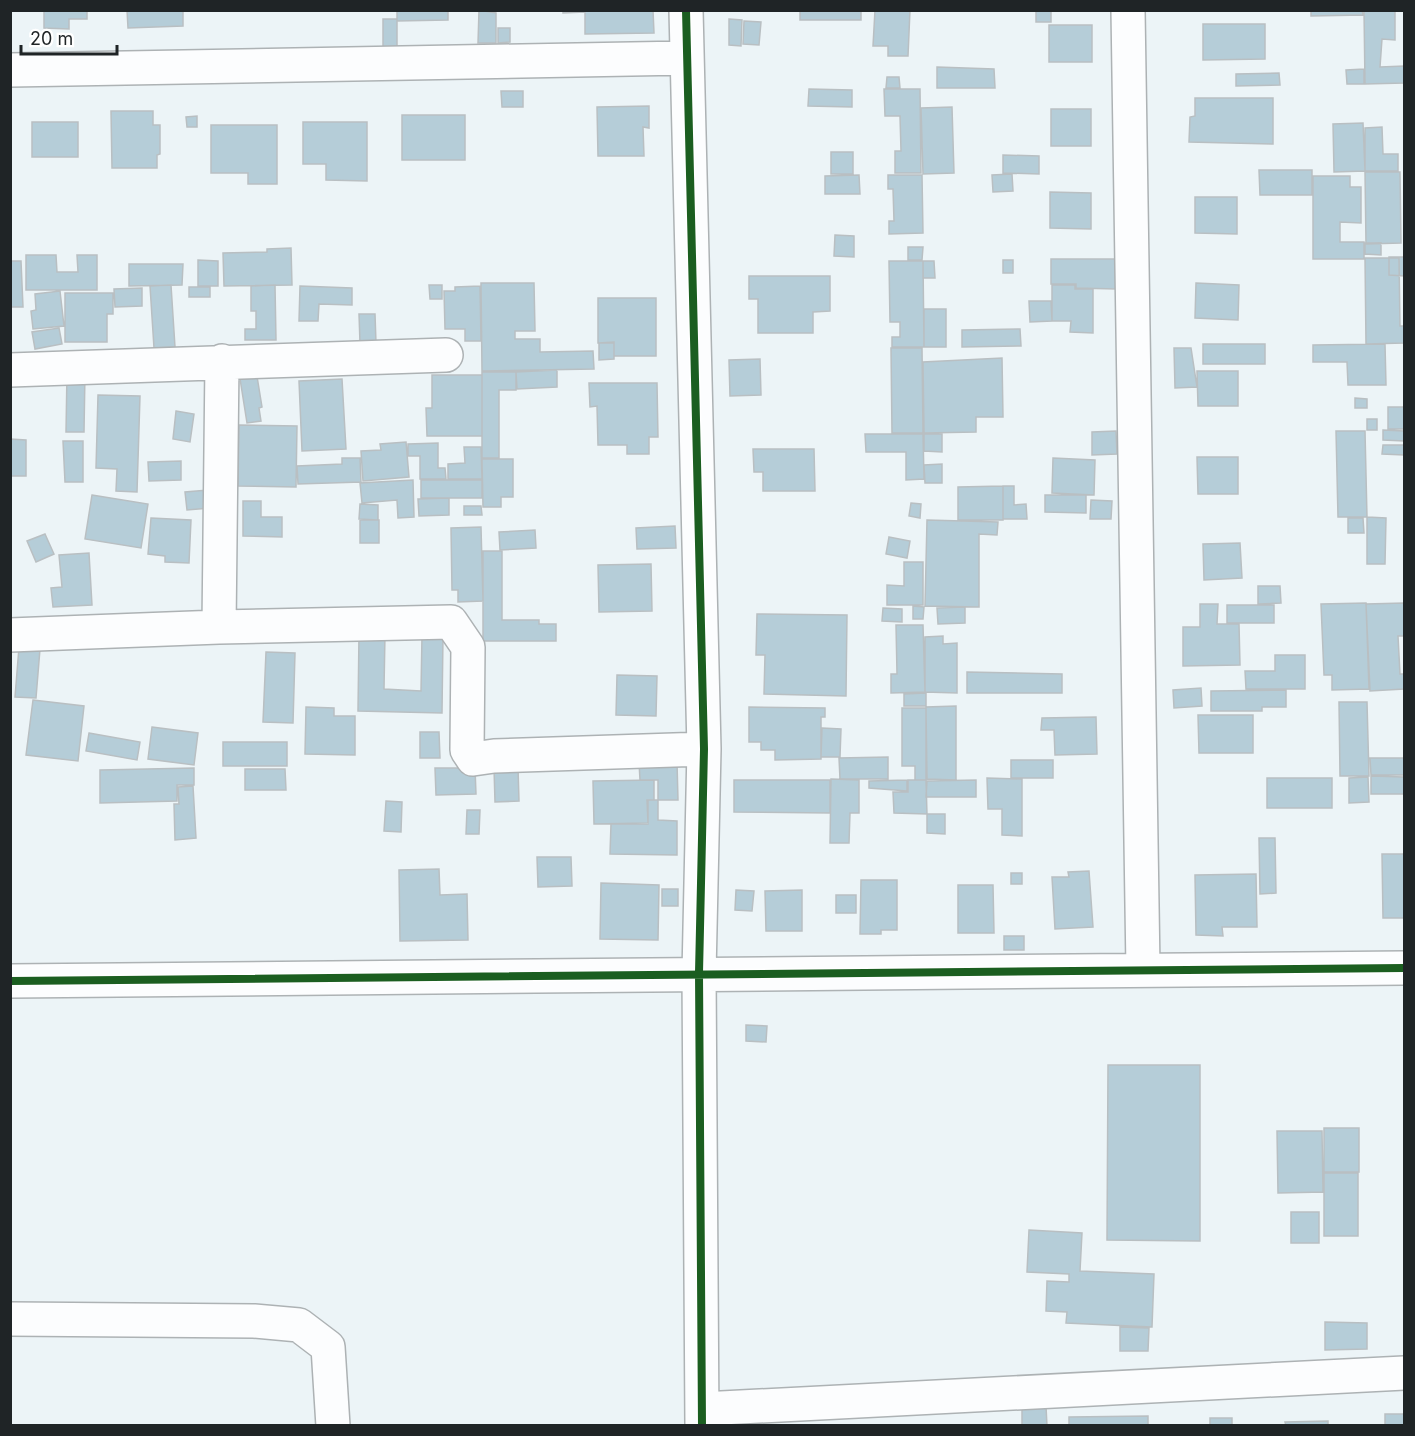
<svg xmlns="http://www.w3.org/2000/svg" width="1415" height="1436" viewBox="0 0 1415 1436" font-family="Inter,sans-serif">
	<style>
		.building { fill: #b5cdd8; stroke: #b9bfc2; stroke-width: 1.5 }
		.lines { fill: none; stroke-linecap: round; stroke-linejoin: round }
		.minor-casing { stroke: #adb2b4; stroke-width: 36 }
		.minor { stroke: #fcfdfe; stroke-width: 33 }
		.cycleway-casing { stroke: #fff; stroke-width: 11 }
		.cycleway { stroke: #1b5e20; stroke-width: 8 }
	</style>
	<rect width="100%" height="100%" fill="#ecf4f7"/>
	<path class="building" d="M44 10H87V19H69V29L44 28Z
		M127 10H183V26L128 28Z
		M397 10H448V20L397 21Z
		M479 10 496 13V43H478Z
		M563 10H653L654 33 585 34V12L563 13Z
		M800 10H861V20H800Z
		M875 10H910L908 56H888V46H873Z
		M1036 10H1051V22H1036Z
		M1311 10H1362L1363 15 1311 16Z
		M1364 10H1395V40L1382 39 1380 67 1404 66V83L1365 84Z
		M383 19H397V48L383 49Z
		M729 19 742 20 741 46 729 45Z
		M744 21 761 22 759 45 743 44Z
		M1203 24H1265V59L1203 60Z
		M1049 25H1092V62H1049Z
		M498 28H510V42L498 43Z
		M937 67 994 69 995 88H937Z
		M1364 69V84H1347L1346 70Z
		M1279 73 1280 85 1236 86V74Z
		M887 77H899L900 88H886Z
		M809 89 852 90V107L808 106Z
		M884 89H920L921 173H895V151H901L900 116H885Z
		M501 91H523V107H502Z
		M1195 98H1273V144L1189 142 1190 117 1195 116Z
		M649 106V128L643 127 644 156H598L597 107Z
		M952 107 954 173 923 174 921 108Z
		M1051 109H1091V146H1051Z
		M111 111H153V125H160V154L157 155V168H112Z
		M402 115H465V160H402Z
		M197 116V127H187L186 117Z
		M32 122H78V157H32Z
		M303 122H367V181L326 180V164H303Z
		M1363 123 1365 171 1334 172 1333 124Z
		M211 125H277V184H248V173H211Z
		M1382 127 1383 154H1398V171H1365V128Z
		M831 152H853V174H831Z
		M1003 155 1039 156V174L1003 173Z
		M1259 170H1312V195H1260Z
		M1365 172H1400L1401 243 1366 244Z
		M1012 174 1013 191 993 192 992 175Z
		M859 175 860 194H825V176Z
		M888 175H922L923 233 889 234V221H894L893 189H888Z
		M1313 176H1350V187H1361V223L1340 222V242H1364V259H1313Z
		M1050 192 1091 193V229L1050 228Z
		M1195 197H1237V234L1195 233Z
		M835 235 854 236V257L834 256Z
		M1365 243H1381V255L1365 254Z
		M908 247H923L922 260H908Z
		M291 248 292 285 224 286 223 253 267 252V249Z
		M26 255H56L57 272H78L77 255H97V290H26Z
		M1389 257H1404V276L1389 275Z
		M1365 258H1399L1400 326H1404V343L1366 344Z
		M1051 259H1116V289L1076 288V284H1051Z
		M198 260 218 261V286H198Z
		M1003 260H1013V273H1003Z
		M10 261H21L23 307H10Z
		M889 261H923L924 347H892V337H900V322H890Z
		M923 261H934L935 278H923Z
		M129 264H183L182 285 129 286Z
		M749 276H830V311L813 312V333H758V299H749Z
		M481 283H534L535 331H515V339H540V352L593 351 594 369 482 371Z
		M1196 283 1239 285 1238 320 1195 318Z
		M171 285 175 347 154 348 150 286Z
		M275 285 276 340H245V329H256V311H251V286Z
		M429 285H442V299H430Z
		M1052 285H1075V289H1093V333L1070 332 1071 321H1052Z
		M300 286 352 288V305L319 304 318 321H299Z
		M480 286 481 341H465V329H445L444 291H455V287Z
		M189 287H210V297H189Z
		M142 288V306L115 307 114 289Z
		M60 291 64 326 33 329 31 311 36 310 35 294Z
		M65 293H113V314H107V342H65Z
		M598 298H656V356H614V342L598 343Z
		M1029 301H1051L1052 321 1030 322Z
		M924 309H946V347H924Z
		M359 314H375L376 343H360Z
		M59 328 62 344 35 349 32 332Z
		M1020 329 1021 346 962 347V330Z
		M599 343H614V359L599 360Z
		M1203 344H1265V364H1203Z
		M1385 344 1386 385H1348L1347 362H1313V345Z
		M891 348H922L923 433H892Z
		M1174 348H1191L1197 387 1175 388Z
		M1002 358 1003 417H976V432L924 433 923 362Z
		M760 359 761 395 730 396 729 360Z
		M255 364 262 407 259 408 261 421 247 423 238 366Z
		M557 370V387L517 389 516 372Z
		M1197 371H1238V406H1198Z
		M482 372H516V390H499V458H482Z
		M67 373H85L84 432H66Z
		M432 375H482V436H427L426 408H432Z
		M342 379 346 449 302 451 299 381Z
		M589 383H657L658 437H649V454H627V445H598L597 406 590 407Z
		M98 395 140 396 137 492 116 491 117 469 96 468Z
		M1355 398 1367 399V408H1355Z
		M1388 407H1404V429H1388Z
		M176 411 194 414 190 442 173 439Z
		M1367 419H1377V430H1367Z
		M239 425 297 426 296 487 238 486Z
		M1383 430 1404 431V441L1383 440Z
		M1116 431 1117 454 1092 455V432Z
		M1336 431H1365L1367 517H1338Z
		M865 434H923L924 479 906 480V452H866Z
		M924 434H942V452L924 451Z
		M10 439 26 440V476H10Z
		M63 441H83V482H65Z
		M406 442 409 477 363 481 361 451 381 450 380 444Z
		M438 443V468H445L446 479H420V456H408V444Z
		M1383 445H1404V455L1382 454Z
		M464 447H481L482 479H448V464L465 463Z
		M753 449H814L815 491H763V472H754Z
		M1197 457H1238V494H1198Z
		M342 458H360L361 482 298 484 297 466 342 464Z
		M1053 458 1095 460 1094 495 1052 493Z
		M482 459H513V497H501V507H483Z
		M181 461V480L149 481 148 462Z
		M942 464V483H925L924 465Z
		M413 480 414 517 398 518 397 500 362 503 360 483Z
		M421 480H482V498H421Z
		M1003 486H1014V505L1026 504 1027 519H1003Z
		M1003 486V520H958V487Z
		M208 490 210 508 187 510 185 492Z
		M92 495 148 504 141 548 85 539Z
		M1045 495H1086V513L1045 512Z
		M449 498V515L419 516 418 499Z
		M1091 500 1112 501 1111 519H1090Z
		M243 501H261V517H282V537L243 536Z
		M911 503 921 504 920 518 909 516Z
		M360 504 378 505V520L359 519Z
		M464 506H481L482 515H464Z
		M1367 517 1386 518 1385 564H1367Z
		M151 518 191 520 189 563 165 562V556L148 554Z
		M1348 518H1363L1364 533H1348Z
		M360 520H379V543H360Z
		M927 520 998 522 997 535 979 534V607L925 606Z
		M675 526 676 548 637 549 636 528Z
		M481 527 483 601 458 602V590H452L451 528Z
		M535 530 536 548 500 550 499 532Z
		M45 534 54 554 36 562 27 541Z
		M889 537 910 541 907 558 886 554Z
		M1240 543 1242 578 1204 580 1203 544Z
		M483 551H502V620H539V624H556V641H483Z
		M89 553 92 605 53 607 51 588 62 587 59 555Z
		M904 562H923V605H887V585L904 586Z
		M651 564 652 611 599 612 598 565Z
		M1258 586H1280L1281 603 1258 604Z
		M1366 603 1369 689 1332 690V675H1324L1321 604Z
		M1404 603V636H1398L1400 674H1404V689L1370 691 1366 604Z
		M1200 604H1218L1217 624H1239L1240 665 1183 666V627H1200Z
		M1227 605H1274V623H1227Z
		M913 606 924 607 923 619H913Z
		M965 607V623L938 624 937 608Z
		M883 608 902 609V622L882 621Z
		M757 614 847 615 846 696 764 694 765 655H756Z
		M896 625H923L925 692 891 693V674H897Z
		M359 634H385L384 689 421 691 422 635 443 636 442 713 358 711Z
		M943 636V644L957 643V693L925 692V637Z
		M19 647 40 649 36 698 15 697Z
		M266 652 295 653 293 723 263 722Z
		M1275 655H1305V689H1246L1245 671H1275Z
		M967 672 1062 674V693H967Z
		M617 675 657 676 656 716 616 715Z
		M1201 688 1202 706 1174 708 1173 690Z
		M1286 690V707H1262V711H1211V691Z
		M926 693V706H904V694Z
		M33 700 84 706 78 761 26 755Z
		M1339 702H1367L1369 776H1340Z
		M956 706V780L927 779 926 707Z
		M306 707 334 708V716H355V755L305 754Z
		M749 707 825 708V717H821V759L775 760V750H761V742H749Z
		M902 708H926V780H915V766H902Z
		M1198 715H1253V753H1199Z
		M1096 717 1097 754 1055 755 1054 730H1041L1042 718Z
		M152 727 198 733 194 765 148 759Z
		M822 728 841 729 840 757H821Z
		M420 732H439L440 758H420Z
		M89 733 140 742 137 760 86 751Z
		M223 742H287V766H223Z
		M888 757V779H840L839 758Z
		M1370 758H1404V775H1371Z
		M1011 760H1053V778H1011Z
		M639 762H677L678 800H658V780H640Z
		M518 767 519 801 495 802 494 768Z
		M194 768V785H177V801L100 803V770Z
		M435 768H475L476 794 436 795Z
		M245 769H285L286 790H245Z
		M1371 776 1404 777V794H1371Z
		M1368 777 1369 802 1349 803V778Z
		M987 778 1022 779V836L1002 835V809H988Z
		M1267 778H1332V808H1267Z
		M831 779 859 780V813H850L849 843H830Z
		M654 780V800H647L648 823 594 824 593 781Z
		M734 780H830V813L734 812Z
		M907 780V791L869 788V781Z
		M908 780H926L927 814 894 813 893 792H908Z
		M976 780V797H926L927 781Z
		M193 786 196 838 175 840 174 804H179L178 787Z
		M648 800H658V820L677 821V855L610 854 611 824H648Z
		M386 801 402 802 401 832 384 831Z
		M467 810H480L479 834H466Z
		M927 814H945V834L927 833Z
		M1259 838H1275L1276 893 1260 894Z
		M1382 854H1404V918H1383Z
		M537 857H571L572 886 538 887Z
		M439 869 440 895 467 894 468 940 400 941 399 870Z
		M1089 871 1093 927 1055 929 1052 877H1069L1068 872Z
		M1011 873H1022V884H1011Z
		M1256 874 1257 927H1222L1223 936 1196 935 1195 875Z
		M861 880H897V930H881V934H860Z
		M601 883 659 885 658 940 600 939Z
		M958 885H993L994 933H958Z
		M662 889H678V906H662Z
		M736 890 754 891 752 911 735 910Z
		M802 890V931H766L765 891Z
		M836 895H856V913H836Z
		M1004 936H1024V950H1004Z
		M746 1025 767 1026 766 1042 746 1041Z
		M1108 1065H1200V1241L1107 1240Z
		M1324 1128H1359V1172H1324Z
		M1277 1131H1322L1323 1192 1278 1193Z
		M1324 1173H1358V1236H1324Z
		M1291 1212H1319V1243H1291Z
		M1029 1230 1082 1233 1080 1271 1154 1274 1152 1327 1066 1323 1067 1312 1046 1311 1047 1281 1069 1282V1274L1027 1272Z
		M1325 1322 1367 1323V1349L1325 1350Z
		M1120 1327 1149 1328 1148 1351H1120Z
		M1022 1406H1046L1047 1426H1022Z
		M1385 1414H1404V1426H1385Z
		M1148 1416V1426H1069V1417Z
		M1210 1418H1232V1426H1210Z
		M1328 1421V1426H1286L1285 1422Z"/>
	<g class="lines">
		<defs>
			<path id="minor" d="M686 10 704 749 699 973 702 1426
				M1128 10 1143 969
				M10 70 686 58
				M10 370 446 355
				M219 627 222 361
				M10 635 219 627 451 622 468 647 467 750 473 759 494 756 704 749
				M10 981 1404 968
				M10 1319 254 1321 299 1325 328 1347 333 1426
				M702 1409 1404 1373"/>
		</defs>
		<use href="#minor" class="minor-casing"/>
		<use href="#minor" class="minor"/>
		<defs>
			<path id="cycleway" d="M686 10 704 749 699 973 702 1426
				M10 981 1404 968"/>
		</defs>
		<use href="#cycleway" class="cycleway-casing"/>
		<use href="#cycleway" class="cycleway"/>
	</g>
	<rect width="1415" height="1436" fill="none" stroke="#1f2426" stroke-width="24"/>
	<path d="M21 45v9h96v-9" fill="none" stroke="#1f2426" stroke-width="3"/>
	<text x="30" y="45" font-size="18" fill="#1f2426" stroke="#ffffff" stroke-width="4.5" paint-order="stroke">20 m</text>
</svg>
